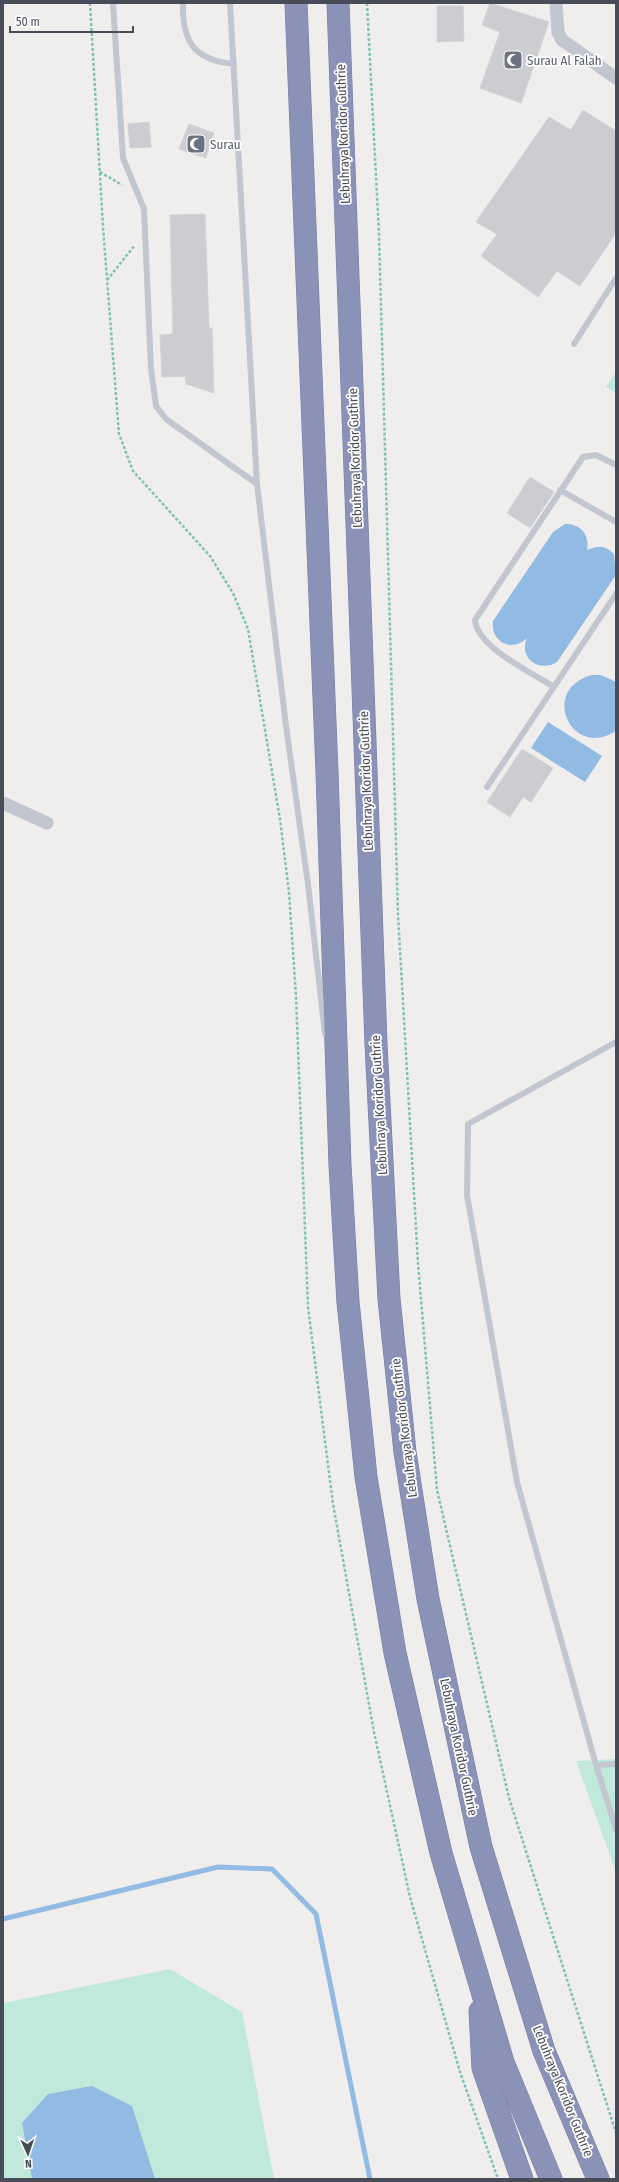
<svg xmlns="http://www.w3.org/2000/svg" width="619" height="2182" viewBox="0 0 619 2182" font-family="'Fira Sans Condensed',sans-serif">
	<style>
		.green { fill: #c0e9db }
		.water { fill: #91bbe2 }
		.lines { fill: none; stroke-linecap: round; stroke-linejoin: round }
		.stream { stroke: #91bbe2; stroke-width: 5 }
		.building { fill: #ccccd1; stroke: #d2d2d8 }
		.highway-casing { stroke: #757ea3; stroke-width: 23 }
		.path { stroke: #7cc3b4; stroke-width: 2.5; stroke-dasharray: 3 2; stroke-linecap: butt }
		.lane { stroke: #c2c6d1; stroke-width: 6 }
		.street { stroke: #c2c6d1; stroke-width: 13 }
		.highway { stroke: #8a93b7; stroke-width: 22 }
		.labels { text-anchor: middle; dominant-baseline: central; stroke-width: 3.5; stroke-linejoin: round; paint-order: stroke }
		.worship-label { font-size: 13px; fill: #5b616d; stroke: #fff; text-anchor: start }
		.street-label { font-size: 13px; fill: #484c58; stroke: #fff }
	</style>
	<rect width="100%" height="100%" fill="#f0eeed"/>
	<path class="green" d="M616 372V393L606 387Z
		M616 1759V1872L576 1761Z
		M170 1969 242 2012 274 2179H3V2003Z"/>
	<path class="water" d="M565 524C580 524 590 534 587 550 598 545 605 545 614 554L616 575 557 662C540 673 518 659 527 638 512 653 490 642 493 621L553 532Z
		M592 675H601L616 682V731C571 760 539 689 592 675Z
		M548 722 602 756 585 782 531 748Z
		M92 2086 132 2106 155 2179H32L22 2123 48 2094Z"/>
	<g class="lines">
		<path class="stream" d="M3 1919 218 1867 272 1869 316 1914 370 2179"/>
	</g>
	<path class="building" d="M490 3 549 22 521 103 480 88 500 32 482 25Z
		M437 6H463L464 41 437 42Z
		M583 110 616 131V233L580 286 557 271 538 297 481 256 497 234 476 222 549 117 571 130Z
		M149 122 151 147 130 148 128 124Z
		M189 124 214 133 206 158 179 149Z
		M205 214 209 328H212L214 393 186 384 185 376 162 377 160 335 173 334 170 215Z
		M530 477 554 492 530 528 507 513Z
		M522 749 553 768 531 802 523 797 510 817 487 802Z"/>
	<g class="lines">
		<defs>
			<path id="highway" d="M296 3 327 772 340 1165 348 1302 366 1477 395 1653 441 1853 503 2062 551 2179
				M338 3 376 1044 389 1299 405 1452 428 1599 481 1847 544 2051 598 2179
				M480 2011 483 2068 522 2179"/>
		</defs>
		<use href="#highway" class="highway-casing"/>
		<path class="path" d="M90 3 103 227 119 434 133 471 210 556 233 593 248 629 280 819 289 892 296 996 308 1307 333 1504 374 1732 410 1897 460 2072 498 2179
			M367 3 379 234 398 915 418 1263 437 1490 509 1798 616 2133
			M100 172 122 185
			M107 280 135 245"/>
		<path class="lane" d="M113 3 123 158 144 209 151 369 156 406 166 419 257 484
			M183 3C182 42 194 60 234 64
			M230 3 257 484 286 726 308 884 325 1034
			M574 344 616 278
			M560 490 616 522
			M554 687C532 673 477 647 475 620L583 457 596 455 616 465
			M487 787 616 594
			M616 1042 468 1124 467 1195 517 1482 596 1765 616 1764
			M596 1765 616 1829"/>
		<path class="street" d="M556 3 558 32 562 40 616 78
			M3 803 47 823"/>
		<use href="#highway" class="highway"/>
	</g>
	<defs>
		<symbol id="mosque-square" viewBox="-11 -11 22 22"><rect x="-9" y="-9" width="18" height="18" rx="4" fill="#6b7280" stroke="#fff"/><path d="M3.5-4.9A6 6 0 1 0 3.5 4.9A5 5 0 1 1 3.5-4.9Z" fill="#fff"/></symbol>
	</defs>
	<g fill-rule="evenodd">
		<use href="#mosque-square" x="502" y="49" width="22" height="22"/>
		<use href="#mosque-square" x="185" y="133" width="22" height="22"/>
	</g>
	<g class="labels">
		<g class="worship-label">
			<text x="527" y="60">Surau Al Falah</text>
			<text x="210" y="144">Surau</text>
		</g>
		<g class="street-label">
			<text transform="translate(343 134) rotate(-92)">Lebuhraya Koridor Guthrie</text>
			<text transform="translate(355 458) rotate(-92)">Lebuhraya Koridor Guthrie</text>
			<text transform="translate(366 781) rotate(-92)">Lebuhraya Koridor Guthrie</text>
			<text transform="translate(379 1105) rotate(-93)">Lebuhraya Koridor Guthrie</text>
			<text transform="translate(404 1428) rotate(-97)">Lebuhraya Koridor Guthrie</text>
			<text transform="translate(459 1747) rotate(78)">Lebuhraya Koridor Guthrie</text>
			<text transform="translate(563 2091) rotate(68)">Lebuhraya Koridor Guthrie</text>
		</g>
	</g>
	<rect width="619" height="2182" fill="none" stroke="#484c58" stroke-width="8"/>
	<g transform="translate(28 2154) rotate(177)" stroke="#ffffff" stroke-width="3" paint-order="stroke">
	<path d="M0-3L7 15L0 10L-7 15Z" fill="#484c58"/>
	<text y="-6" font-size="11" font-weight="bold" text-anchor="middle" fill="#484c58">N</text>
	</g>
	<path d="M10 26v6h123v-6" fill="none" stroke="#484c58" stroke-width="2"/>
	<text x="16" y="26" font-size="12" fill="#484c58" stroke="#ffffff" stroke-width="3" paint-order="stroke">50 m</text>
</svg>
